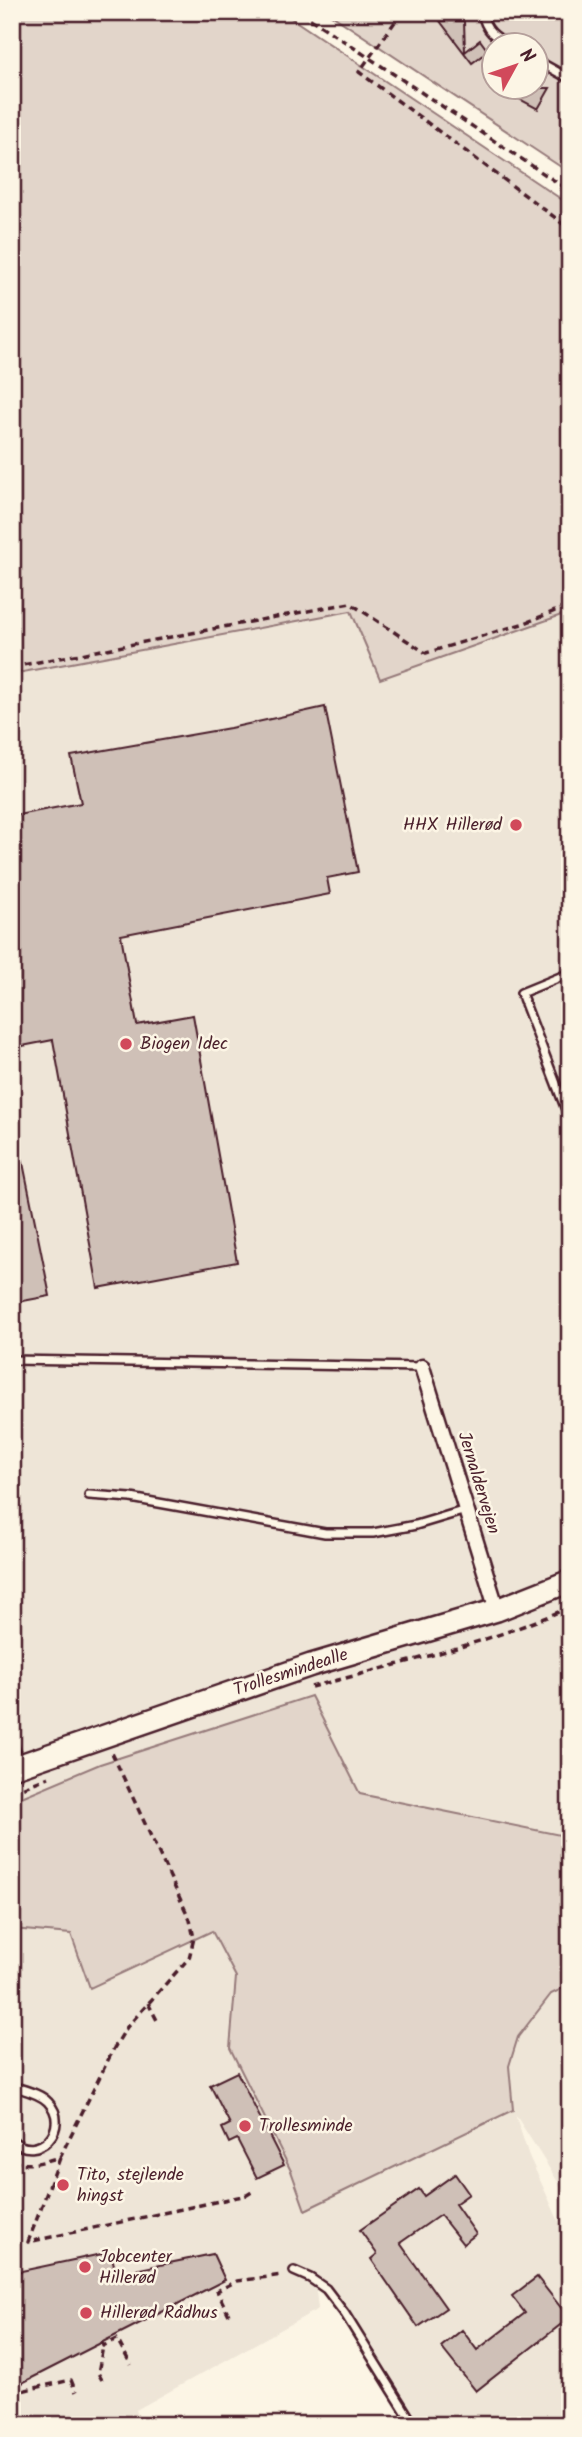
<svg xmlns="http://www.w3.org/2000/svg" width="582" height="2437" viewBox="0 0 582 2437" font-family="Kalam,sans-serif">
	<style>
		.built { fill: #eee5d7 }
		.green { fill: #e2d5ca; stroke: #967a7a; stroke-width: 2; fill-rule: evenodd }
		.building { fill: #cfc0b7; stroke: #4a1f2b; stroke-width: 2 }
		.lines { fill: none; stroke-linecap: round; stroke-linejoin: round }
		.lane-casing { stroke: #4a1f2b; stroke-width: 12 }
		.street-casing { stroke: #4a1f2b; stroke-width: 19 }
		.secondary-casing { stroke: #4a1f2b; stroke-width: 26 }
		.path { stroke: #4a1f2b; stroke-width: 3.5; stroke-dasharray: 7 5; stroke-linecap: butt }
		.lane { stroke: #fcf5e5; stroke-width: 7 }
		.street { stroke: #fcf5e5; stroke-width: 14 }
		.secondary { stroke: #fcf5e5; stroke-width: 21 }
		.poi-dot { fill: #d1495b; stroke: #fcf5e5; stroke-width: 2.5 }
		.labels { text-anchor: middle; dominant-baseline: central; stroke-width: 5; stroke-linejoin: round; paint-order: stroke }
		.poi-label { font-size: 18px; fill: #4a1f2b; stroke: #fcf5e5; text-anchor: start }
		.street-label { font-size: 18px; fill: #4a1f2b; stroke: #fcf5e5 }
	</style>
	<rect width="100%" height="100%" fill="#fcf5e5"/>
	<filter id="ink" filterUnits="userSpaceOnUse"><feTurbulence type="fractalNoise" baseFrequency=".0143" numOctaves="2"/><feDisplacementMap in="SourceGraphic" scale="14" xChannelSelector="R" yChannelSelector="G"/><feConvolveMatrix kernelMatrix="1 2 1 2 8 2 1 2 1" color-interpolation-filters="sRGB"/></filter>
	<g filter="url(#ink)">
		<path class="built" d="M352 611 381 679 570 612V2201L515 2114 529 2156 570 2246V2425H420L346 2307 331 2287 314 2274 318 2309 136 2410 141 2425H12V674Z"/>
		<path class="green" d="M12 12H282L570 205V612L380 679 351 611 12 674Z
			M327 12H570V173ZM494 46H536V88H494Z
			M311 1696 360 1794 570 1837V1985L551 1994 518 2037 509 2066 513 2110 305 2210 291 2171 230 2048 236 1977 212 1931 90 1988 71 1934 12 1929V1801L100 1764Z"/>
		<path class="building" d="M440 21H464L465 52 480 40 488 51 472 63Z
			M499 88H550L538 109Z
			M325 707 358 872 327 878 330 894 121 935 137 1025 193 1015 237 1262 98 1288 53 1040 12 1048V816L81 803 71 756 230 728Z
			M12 1143H19L50 1296 12 1303Z
			M237 2072 284 2165 257 2178 237 2139 229 2143 222 2128 230 2124 210 2085Z
			M455 2174 469 2194 455 2204 476 2234 463 2244 440 2215 400 2243 446 2308 418 2327 371 2259 377 2254 360 2230 419 2189 424 2196Z
			M111 2252 116 2274 213 2254 225 2280 12 2388V2273Z
			M537 2277 569 2318 476 2391 441 2347 462 2330 477 2350 525 2313 512 2296Z"/>
		<g class="lines">
			<defs>
				<path id="lane" d="M482 12C485 31 495 37 511 46
					M536 60 570 79
					M570 973 521 993 570 1120
					M12 1360 422 1367
					M89 1495 131 1498 325 1533H373L416 1525 466 1510
					M12 1740 19 1761
					M12 2086C23 2090 40 2093 48 2102 72 2127 38 2164 12 2140
					M294 2271 310 2278 326 2289 345 2314 414 2425"/>
				<path id="street" d="M422 1367 497 1610"/>
				<path id="secondary" d="M12 1768 311 1665 497 1610 570 1581"/>
			</defs>
			<use href="#lane" class="lane-casing"/>
			<use href="#street" class="street-casing"/>
			<use href="#secondary" class="secondary-casing"/>
			<path class="path" d="M300 12 570 191
				M402 12 359 72 557 219 570 230
				M403 13 471 15
				M12 667 350 603 426 653 525 623 570 605
				M311 1687C398 1664 487 1644 570 1607
				M12 1792 49 1777
				M148 2003 159 2024
				M60 2158 28 2242 247 2195 252 2192
				M12 2161C29 2167 43 2162 60 2157L114 2048 127 2027 189 1958 194 1938 190 1920 112 1753
				M229 2315 217 2291 237 2281 283 2275
				M102 2343 103 2346 117 2339 131 2365
				M102 2380 98 2373 103 2346
				M12 2393 71 2380 76 2392"/>
			<use href="#lane" class="lane"/>
			<use href="#street" class="street"/>
			<use href="#secondary" class="secondary"/>
		</g>
	</g>
	<g class="poi-dot">
		<circle cx="516" cy="825" r="7"/>
		<circle cx="126" cy="1044" r="7"/>
		<circle cx="245" cy="2126" r="7"/>
		<circle cx="63" cy="2185" r="7"/>
		<circle cx="85" cy="2267" r="7"/>
		<circle cx="86" cy="2313" r="7"/>
	</g>
	<g class="labels">
		<g class="poi-label">
			<text x="502" y="825" text-anchor="end">HHX Hillerød</text>
			<text x="140" y="1044">Biogen Idec</text>
			<text x="259" y="2126">Trollesminde</text>
			<text x="77" y="2175">Tito, stejlende<tspan x="77" dy="21">hingst</tspan></text>
			<text x="99" y="2257">Jobcenter<tspan x="99" dy="21">Hillerød</tspan></text>
			<text x="100" y="2313">Hillerød Rådhus</text>
		</g>
		<g class="street-label">
			<text transform="translate(478 1483) rotate(73)">Jernaldervejen</text>
			<text transform="translate(291 1673) rotate(-18)">Trollesmindealle</text>
		</g>
	</g>
	<rect width="582" height="2437" fill="none" stroke="#fcf5e5" stroke-width="42"/>
	<rect x="21" y="21" width="540" height="2395" fill="none" stroke="#4a1f2b" stroke-width="2.5" filter="url(#ink)"/>
	<g transform="translate(515 66) rotate(50)"><circle r="33" fill="#fcf5e5" stroke="#b59f9b" stroke-width="2"/>
	<path d="M0-5L12 26L0 18L-12 26Z" fill="#d1495b"/>
	<text y="-10" font-size="19" font-weight="bold" text-anchor="middle" fill="#4a1f2b">N</text>
	</g>
</svg>
